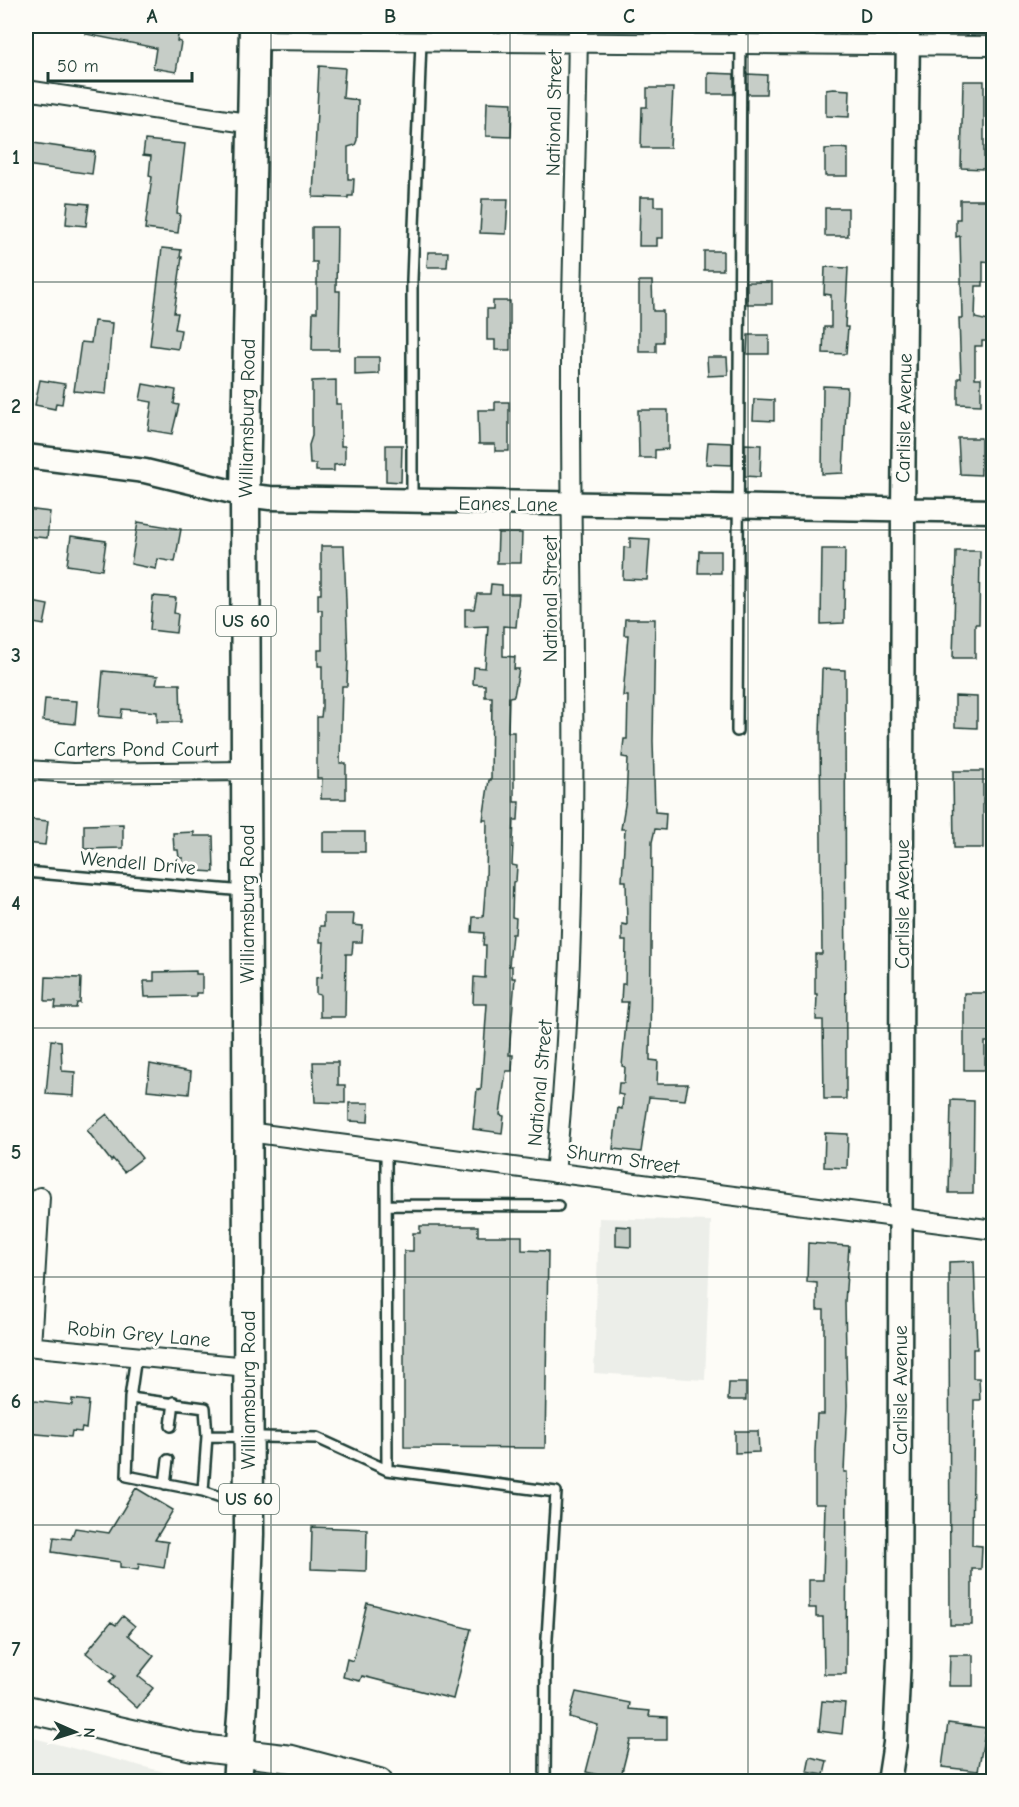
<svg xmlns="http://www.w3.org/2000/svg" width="1019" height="1807" viewBox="0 0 1019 1807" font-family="'Comic Neue',sans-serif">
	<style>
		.built { fill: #eceee9 }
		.building { fill: #c6cdc7; stroke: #1f3d34; stroke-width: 1.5 }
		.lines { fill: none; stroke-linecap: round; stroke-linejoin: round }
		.service-casing { stroke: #1f3d34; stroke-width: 14 }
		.minor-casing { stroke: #1f3d34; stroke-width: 22 }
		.tertiary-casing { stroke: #1f3d34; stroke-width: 27 }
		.secondary-casing { stroke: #1f3d34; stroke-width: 30 }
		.primary-casing { stroke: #1f3d34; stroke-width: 33 }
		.service { stroke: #fdfcf7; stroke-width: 9 }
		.minor { stroke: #fdfcf7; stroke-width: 18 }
		.tertiary { stroke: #fdfcf7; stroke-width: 22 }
		.secondary { stroke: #fdfcf7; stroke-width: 26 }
		.primary { stroke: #fdfcf7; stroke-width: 28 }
		.grid { fill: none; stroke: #1f3d34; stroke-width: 1.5; stroke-opacity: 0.55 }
		.labels { text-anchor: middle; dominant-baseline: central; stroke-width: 6; stroke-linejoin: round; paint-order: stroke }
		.shield { fill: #fdfcf7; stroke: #62766e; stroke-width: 1.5 }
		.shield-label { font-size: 18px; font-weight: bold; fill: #1f3d34 }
		.street-label { font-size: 20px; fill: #1f3d34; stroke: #fdfcf7 }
		.neatline { fill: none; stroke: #1f3d34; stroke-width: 2 }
		.grid-label { font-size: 20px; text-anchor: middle; font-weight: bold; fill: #1f3d34 }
	</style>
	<rect width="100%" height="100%" fill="#fdfcf7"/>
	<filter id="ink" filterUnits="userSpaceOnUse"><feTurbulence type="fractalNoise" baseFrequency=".0167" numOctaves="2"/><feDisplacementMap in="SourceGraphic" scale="12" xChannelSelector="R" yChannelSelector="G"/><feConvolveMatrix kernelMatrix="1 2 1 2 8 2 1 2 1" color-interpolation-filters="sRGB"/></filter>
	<g filter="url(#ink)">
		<path class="built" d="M599 1218 711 1221 705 1380 594 1373Z
			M26 1736 187 1778 189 1781H26Z"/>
		<path class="building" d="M87 26H180L177 41 181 42 176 72 153 68 156 48 86 34Z
			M319 66 345 68 343 98 358 100 357 140 355 145 348 147V179H354L353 196H348V198L313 197Z
			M708 73 734 74V94H708Z
			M747 74 767 75 766 94H747Z
			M963 81H984V169L961 168Z
			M647 88H673L670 148H641L642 107H647Z
			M833 89 850 90 849 117 826 116V90Z
			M487 102 512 103 511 137 486 136Z
			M145 140 185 144 177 213 180 214 178 233 145 229 152 177 149 176 151 156 143 155Z
			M26 142 95 152 92 174 26 165Z
			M839 148 848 149V176H825V149Z
			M640 197H654V206H663V238H657V246H639Z
			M482 199H508L506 234 480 233Z
			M960 200H991V262L983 261V286H976L975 318 993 322V341H982V346H975V378H981V405L958 404V378H961L959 318H962L960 236 956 237V219H960Z
			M68 202 89 204 86 226 66 224Z
			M825 208H848V236H825Z
			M312 227H337L336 291H340L339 350H312L313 312H317V262H312Z
			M162 248 181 250 180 257H182L174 313H178L175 329 181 330 178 349 150 345Z
			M704 251H723V270H704Z
			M428 252H448L447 267H427Z
			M825 267 848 268 845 327H848L846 354 823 353 824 327H831V295L824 294Z
			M639 281H652L653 311H663V342H656V352H639Z
			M747 282H772V304H747Z
			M493 301H510V350H495V340H487V309H493Z
			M94 321 112 323 106 394 74 391 81 342 91 343Z
			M748 335H769V354H747Z
			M355 357H379V374L355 375Z
			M707 357H727L728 375 708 376Z
			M40 380 65 384 62 404 56 403 55 409 35 405Z
			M336 380V404H341V446H345V464L334 465V471H316V464H310L309 445 312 436V381Z
			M143 384 176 390 174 404 179 405 172 434 148 430 152 402 140 400Z
			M823 386 847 387 843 473 822 474Z
			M754 399 774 400V421L753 420Z
			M495 402H509V451H495V444H479L478 410H495Z
			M638 410H668V449L655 450V458H639Z
			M958 438H981V475L960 474Z
			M708 442 732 443V465L706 464Z
			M745 444 761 445 760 477 745 476Z
			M386 445H402L401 482 386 481Z
			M26 509 50 512 47 538 26 536Z
			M138 522 181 529 175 562 158 559 156 569 131 564Z
			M498 533H522L521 563H497Z
			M71 536 106 541 102 570 67 565Z
			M630 538 650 539 647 580 623 579 624 547 630 548Z
			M321 546H344L348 656 347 686H342L340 763H346V799H321L322 778H317V717H321L322 708V666H318V650H322V610H318V594H321Z
			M822 549H845L844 623 821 624Z
			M699 551H721V573H698Z
			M956 551H980L979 624H975V658H953Z
			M491 584 502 585V594H519L516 627 503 626V656L515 657 514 669H519L514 696 509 697 508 732H514V802H519L518 820H514L512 865 517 866 516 881 513 882 512 917 516 918 515 934H512L509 966H512V978H515L509 1055H513L512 1071H506L500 1115 504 1116 502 1133 473 1129 477 1089 481 1090 487 1004H473L474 977 485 978 486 945H483L484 933 472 932 473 917H483L486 881 487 820H483L489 780H491L492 697H485V685L473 684 474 667 485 668 488 626 465 627V609H474L477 594H490Z
			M153 596 176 598 174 613 178 614 176 633 150 630Z
			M32 602 48 605 44 625 28 622Z
			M625 619H655L653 741 655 812 666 813 665 830 655 829 652 842 650 1060 658 1061 657 1084H688L685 1100 649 1097 641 1152 613 1149 618 1108 622 1109 623 1095 618 1094 619 1083H624L625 1067 622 1066 628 1002H621L622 984H625L626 941H622V924L627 925 626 881H622L625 829H621L626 799 628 758 622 757 624 739H627L628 696H623L628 635H624Z
			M822 669 845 670 846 1099H824L823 1020H816L817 994H815V954H822L820 735Z
			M103 671 158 676 156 684H180L181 722H157V712L122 709 121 718 99 716Z
			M955 696 977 697V728L955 727Z
			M45 699 77 701 75 724 43 721Z
			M953 771H983V848H954Z
			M26 819 48 821 45 845 26 843Z
			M123 824V848L84 849V825Z
			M194 832V836H213L214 872 183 870V858H179L178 850H174L173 833Z
			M323 832H365V852H323Z
			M324 914H354L353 925 363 926 362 942H353L352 954H346L345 1017H320V995L316 994V978L322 977 324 942H320V926H324Z
			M196 971V974H202V993H196V996L145 997 144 981H154V972Z
			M46 977 81 978 80 1003H77L76 1008H55L56 1001H45Z
			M964 993H989V1008H993V1035H989V1042H985V1070H964Z
			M51 1040 61 1041 62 1071 75 1072 74 1096 46 1094Z
			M313 1062H338V1085H345V1103L315 1102Z
			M150 1064 191 1072 189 1094 147 1090Z
			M951 1100 974 1101 973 1193H949Z
			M349 1103H369L368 1122 349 1121Z
			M107 1114 142 1158 124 1172 113 1159 111 1161 87 1130Z
			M825 1133 848 1134 847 1168 824 1167Z
			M420 1226H478V1236H522V1250L548 1251 545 1448 404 1447V1251H413V1233H420Z
			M616 1226 631 1227V1247L616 1246Z
			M808 1243 849 1246 845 1302 847 1405 844 1472H847L846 1674H824L823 1617H816V1608H809V1580H823L825 1504H815V1451L817 1414H824V1310H817V1283L807 1282Z
			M974 1261 977 1349H973V1378H979L980 1400H974L972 1545 982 1546 981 1569H972V1625H950L949 1262Z
			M729 1383H746V1400H728Z
			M72 1399 89 1401 86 1429 82 1428 81 1432 72 1431 71 1437 26 1433V1400L72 1405Z
			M735 1431H758L759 1452 735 1453Z
			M136 1488 173 1510 155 1540 168 1542 164 1568 139 1564 138 1570 120 1567V1562L52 1552 54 1537 71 1539 75 1528 109 1533Z
			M312 1527 367 1529 366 1571 311 1569Z
			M367 1603 471 1629 453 1699 362 1676 360 1681 343 1677 347 1659 353 1661Z
			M123 1616 135 1626 128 1635 154 1656 138 1676 153 1688 137 1708 109 1683 115 1676 86 1653 111 1622 116 1625Z
			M950 1655H973V1686H949Z
			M576 1692 630 1703 629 1709 650 1711 649 1716 667 1717V1740H630L620 1780 586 1772 598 1725 569 1717Z
			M822 1701 845 1703 842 1734 819 1731Z
			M948 1723 986 1728 978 1771 942 1767Z
			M810 1757 827 1761 824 1775 807 1772Z"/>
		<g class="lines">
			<defs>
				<path id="service" d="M412 499V280L421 41
					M737 731 741 26
					M26 872 244 891
					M386 1150 387 1470 556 1492 546 1654 545 1782
					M387 1205 558 1206
					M130 1398 136 1356
					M171 1426 174 1402
					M207 1436 203 1491 127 1476 130 1398 205 1408 207 1436 317 1438 387 1470
					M165 1484 168 1460
					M203 1491 246 1506"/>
				<path id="minor" d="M254 40 994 46
					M26 90 253 124
					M26 770 73 773 246 771
					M247 1132 994 1230
					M555 1173C584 905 570 635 571 366 572 252 577 139 578 26
					M26 1346 248 1367
					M31 1347 40 1197"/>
				<path id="tertiary" d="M26 456 145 471 245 495 270 498 994 511
					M889 1782 895 1743 899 1658 903 510 908 26"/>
				<path id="secondary" d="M26 1709 193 1747 292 1759 379 1782"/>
				<path id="primary" d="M237 1782 243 1704 249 1534 245 495 254 26"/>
			</defs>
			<use href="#service" class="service-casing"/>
			<use href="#minor" class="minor-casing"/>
			<use href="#tertiary" class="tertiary-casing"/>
			<use href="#secondary" class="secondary-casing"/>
			<use href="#primary" class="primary-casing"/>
			<use href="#service" class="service"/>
			<use href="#minor" class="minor"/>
			<use href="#tertiary" class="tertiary"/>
			<use href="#secondary" class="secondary"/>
			<use href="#primary" class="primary"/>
		</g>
	</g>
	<path class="grid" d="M271 26V1782M510 26V1782M748 26V1782M26 282H994M26 530H994M26 779H994M26 1028H994M26 1277H994M26 1525H994"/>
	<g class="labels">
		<g class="shield">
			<rect x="216" y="606" width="60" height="30" rx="4.5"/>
			<rect x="219" y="1484" width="60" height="30" rx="4.5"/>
		</g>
		<g class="shield-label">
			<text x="246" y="621">US 60</text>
			<text x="249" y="1499">US 60</text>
		</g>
		<g class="street-label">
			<text transform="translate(554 113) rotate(-89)">National Street</text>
			<text transform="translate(247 418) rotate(-89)">Williamsburg Road</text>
			<text transform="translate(904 418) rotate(-89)">Carlisle Avenue</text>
			<text transform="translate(508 504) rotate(1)">Eanes Lane</text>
			<text transform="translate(550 599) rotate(-90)">National Street</text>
			<text x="136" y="749">Carters Pond Court</text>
			<text transform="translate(138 863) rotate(5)">Wendell Drive</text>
			<text transform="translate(247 904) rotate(-90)">Williamsburg Road</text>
			<text transform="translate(902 904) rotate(-90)">Carlisle Avenue</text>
			<text transform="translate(540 1083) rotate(-85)">National Street</text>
			<text transform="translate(623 1159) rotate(8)">Shurm Street</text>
			<text transform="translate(139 1334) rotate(5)">Robin Grey Lane</text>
			<text transform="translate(248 1390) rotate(-90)">Williamsburg Road</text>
			<text transform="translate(900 1390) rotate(-90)">Carlisle Avenue</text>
		</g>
	</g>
	<rect width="1019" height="1807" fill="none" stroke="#fdfcf7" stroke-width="66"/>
	<g transform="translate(75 1732) rotate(93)" stroke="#fdfcf7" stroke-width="4.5" paint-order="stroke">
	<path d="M0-4.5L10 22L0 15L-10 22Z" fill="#1f3d34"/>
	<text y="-9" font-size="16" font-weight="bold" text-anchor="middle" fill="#1f3d34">N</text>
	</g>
	<path d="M48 72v9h144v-9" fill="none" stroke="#1f3d34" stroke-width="3"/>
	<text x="57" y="72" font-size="18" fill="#1f3d34" stroke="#fdfcf7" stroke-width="4.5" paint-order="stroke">50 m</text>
	<rect x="33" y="33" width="953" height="1741" class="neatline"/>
	<g class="grid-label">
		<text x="152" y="23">A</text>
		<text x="390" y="23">B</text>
		<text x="629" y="23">C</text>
		<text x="867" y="23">D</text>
		<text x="16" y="164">1</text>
		<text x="16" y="413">2</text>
		<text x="16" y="662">3</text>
		<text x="16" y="910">4</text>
		<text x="16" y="1159">5</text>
		<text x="16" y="1408">6</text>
		<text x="16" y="1656">7</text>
	</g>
</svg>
